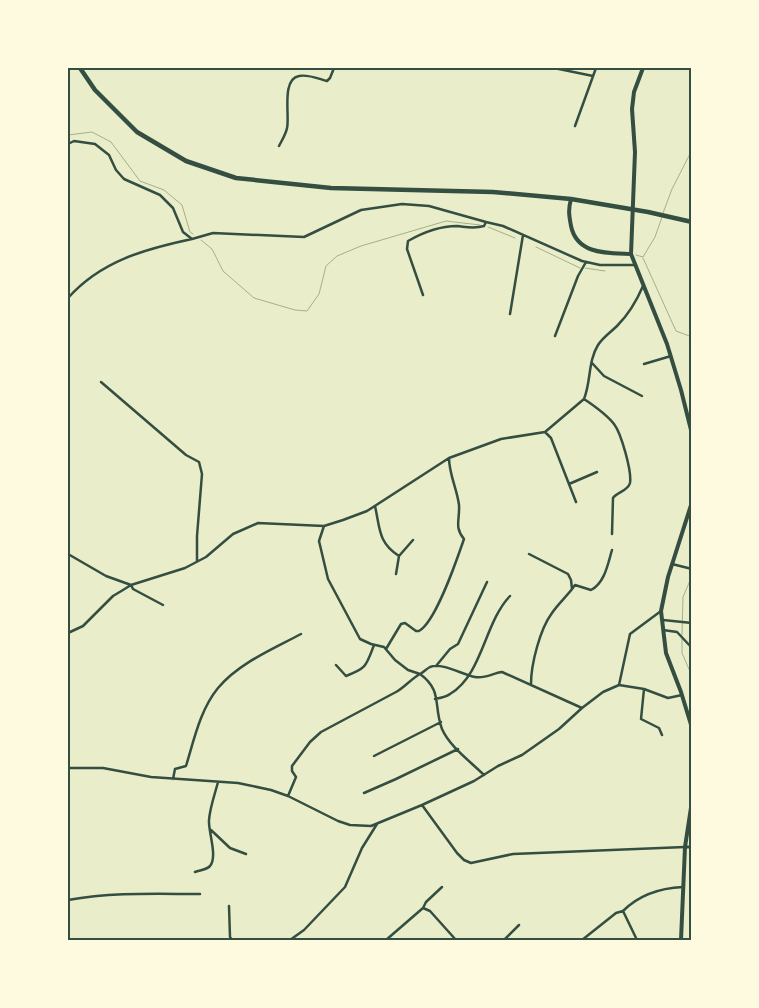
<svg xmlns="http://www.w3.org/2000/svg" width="759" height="1008" viewBox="0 0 759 1008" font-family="Figtree,sans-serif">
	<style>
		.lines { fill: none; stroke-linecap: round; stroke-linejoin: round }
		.stream { stroke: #a3b18a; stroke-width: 1 }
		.minor { stroke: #344e41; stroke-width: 2.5 }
		.tertiary { stroke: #344e41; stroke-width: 3 }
		.secondary { stroke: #344e41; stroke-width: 4 }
		.primary { stroke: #344e41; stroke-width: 4.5 }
		.neatline { fill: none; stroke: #344e41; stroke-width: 2 }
	</style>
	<rect width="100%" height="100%" fill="#e9edc9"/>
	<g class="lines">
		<path class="stream" d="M68 135 92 132 111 142 140 181 164 190 182 205 190 232 193 234
			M663 213 672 189 692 150
			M488 227 515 238
			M201 240 212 249 223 271 254 298 295 310 307 311 319 294 326 266 337 256 361 246 446 221 480 225
			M536 247 580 268
			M636 255 643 257 655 237 662 217
			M643 258 676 331 692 337
			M585 268 605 271
			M682 635 683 597 692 576
			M682 639V653L692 676"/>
		<path class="minor" d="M554 68 593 76
			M575 126 596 68
			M68 144 74 141 95 144 109 155 116 170 124 179 160 195 173 208 183 232 192 239 213 233 304 237 361 210 402 204 429 206 486 222
			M279 146C282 140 286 134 287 128 290 117 281 79 299 76 308 74 319 79 327 81L330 78 334 68
			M423 295 407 249 408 241C422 233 439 226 457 226 467 227 474 229 484 226L486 222 503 226 582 261 600 265H635
			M68 298C101 261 145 249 192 239
			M510 314 523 235
			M555 336 578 276 586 262
			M592 363 604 376 642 396
			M644 364 671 356
			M101 382 186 455 199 462 202 474 197 536V561
			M584 399C593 405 607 415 614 424 621 433 632 471 630 483 628 491 617 492 613 498L612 534
			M545 432 551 438 576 502
			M569 484 597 472
			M375 506C380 528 378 543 399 556
			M324 526 319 541 328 579 360 639 371 644 384 647 395 660 408 670 420 674C424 672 426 669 430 667 442 662 463 675 475 677 485 679 493 673 502 672L582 708
			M68 554 106 576 131 585 133 589 163 605
			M529 554 568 574 571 580 572 589C566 597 558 604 552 613 540 629 531 664 531 684
			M672 564 692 569
			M396 574 399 556 413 540
			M572 589 575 585 591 590C605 583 608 563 612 550
			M663 620 692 623
			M663 630 677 632 692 648
			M68 633 83 626 113 596 123 590 131 585 185 568 206 557 233 534 258 523 324 526 343 520 367 511 449 458 501 439 545 432 584 399C591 382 588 361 598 345 603 337 611 332 617 326 629 314 637 300 643 286
			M386 649 401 624 405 623 416 631H419C436 622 457 559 464 539 454 527 460 520 459 505 457 489 449 474 449 458
			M336 665 346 676C367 668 366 666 374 645
			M436 666 450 649 458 644 487 582
			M619 685 644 689 668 698 682 695
			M644 689 641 719 659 728 662 735
			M435 699C440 698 446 697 450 694 483 674 484 623 510 596
			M374 756 441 722
			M68 768H103L151 777 238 783 271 790 288 796 338 821 350 825 371 826 422 805 474 781 498 766 522 755 559 729 582 708 603 692 619 685 630 634 661 611
			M173 779 175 769 186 766C194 740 200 710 218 688 239 663 273 649 301 634
			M364 793 396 779 458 749
			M288 796 296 777 292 771V766L310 742 321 732 396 692C405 687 411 679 420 674 443 691 433 705 442 729 450 747 470 761 484 775
			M422 805 457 853 464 860 471 863 513 854 685 847
			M211 830 230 848 246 854
			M195 872C200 870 206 870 210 866 218 857 208 831 209 820 210 807 215 794 218 782
			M68 900C113 892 155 894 200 894
			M229 906 230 937 232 940
			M423 908 426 902 442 887
			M623 911C639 895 661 888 683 887
			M290 940 304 930 345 887 362 848 377 824
			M386 940 423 908 430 911 456 940
			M504 940 519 925
			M582 940 616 913 623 911 637 940"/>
		<path class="tertiary" d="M685 847H692"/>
		<path class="secondary" d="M643 68 634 92 632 109 635 152 631 254 667 344 681 390 692 434
			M571 199C568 210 569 215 571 226 577 255 608 253 631 254
			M692 502 668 577 661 611 666 653 681 692 692 728
			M681 940 685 847 692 801"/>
		<path class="primary" d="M80 68 95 90 137 132 186 161 236 178 331 188 493 192 571 199 648 212 692 222"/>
	</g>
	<rect width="759" height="1008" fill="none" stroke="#fefae0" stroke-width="138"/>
	<rect x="69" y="69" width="621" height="870" class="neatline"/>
</svg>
